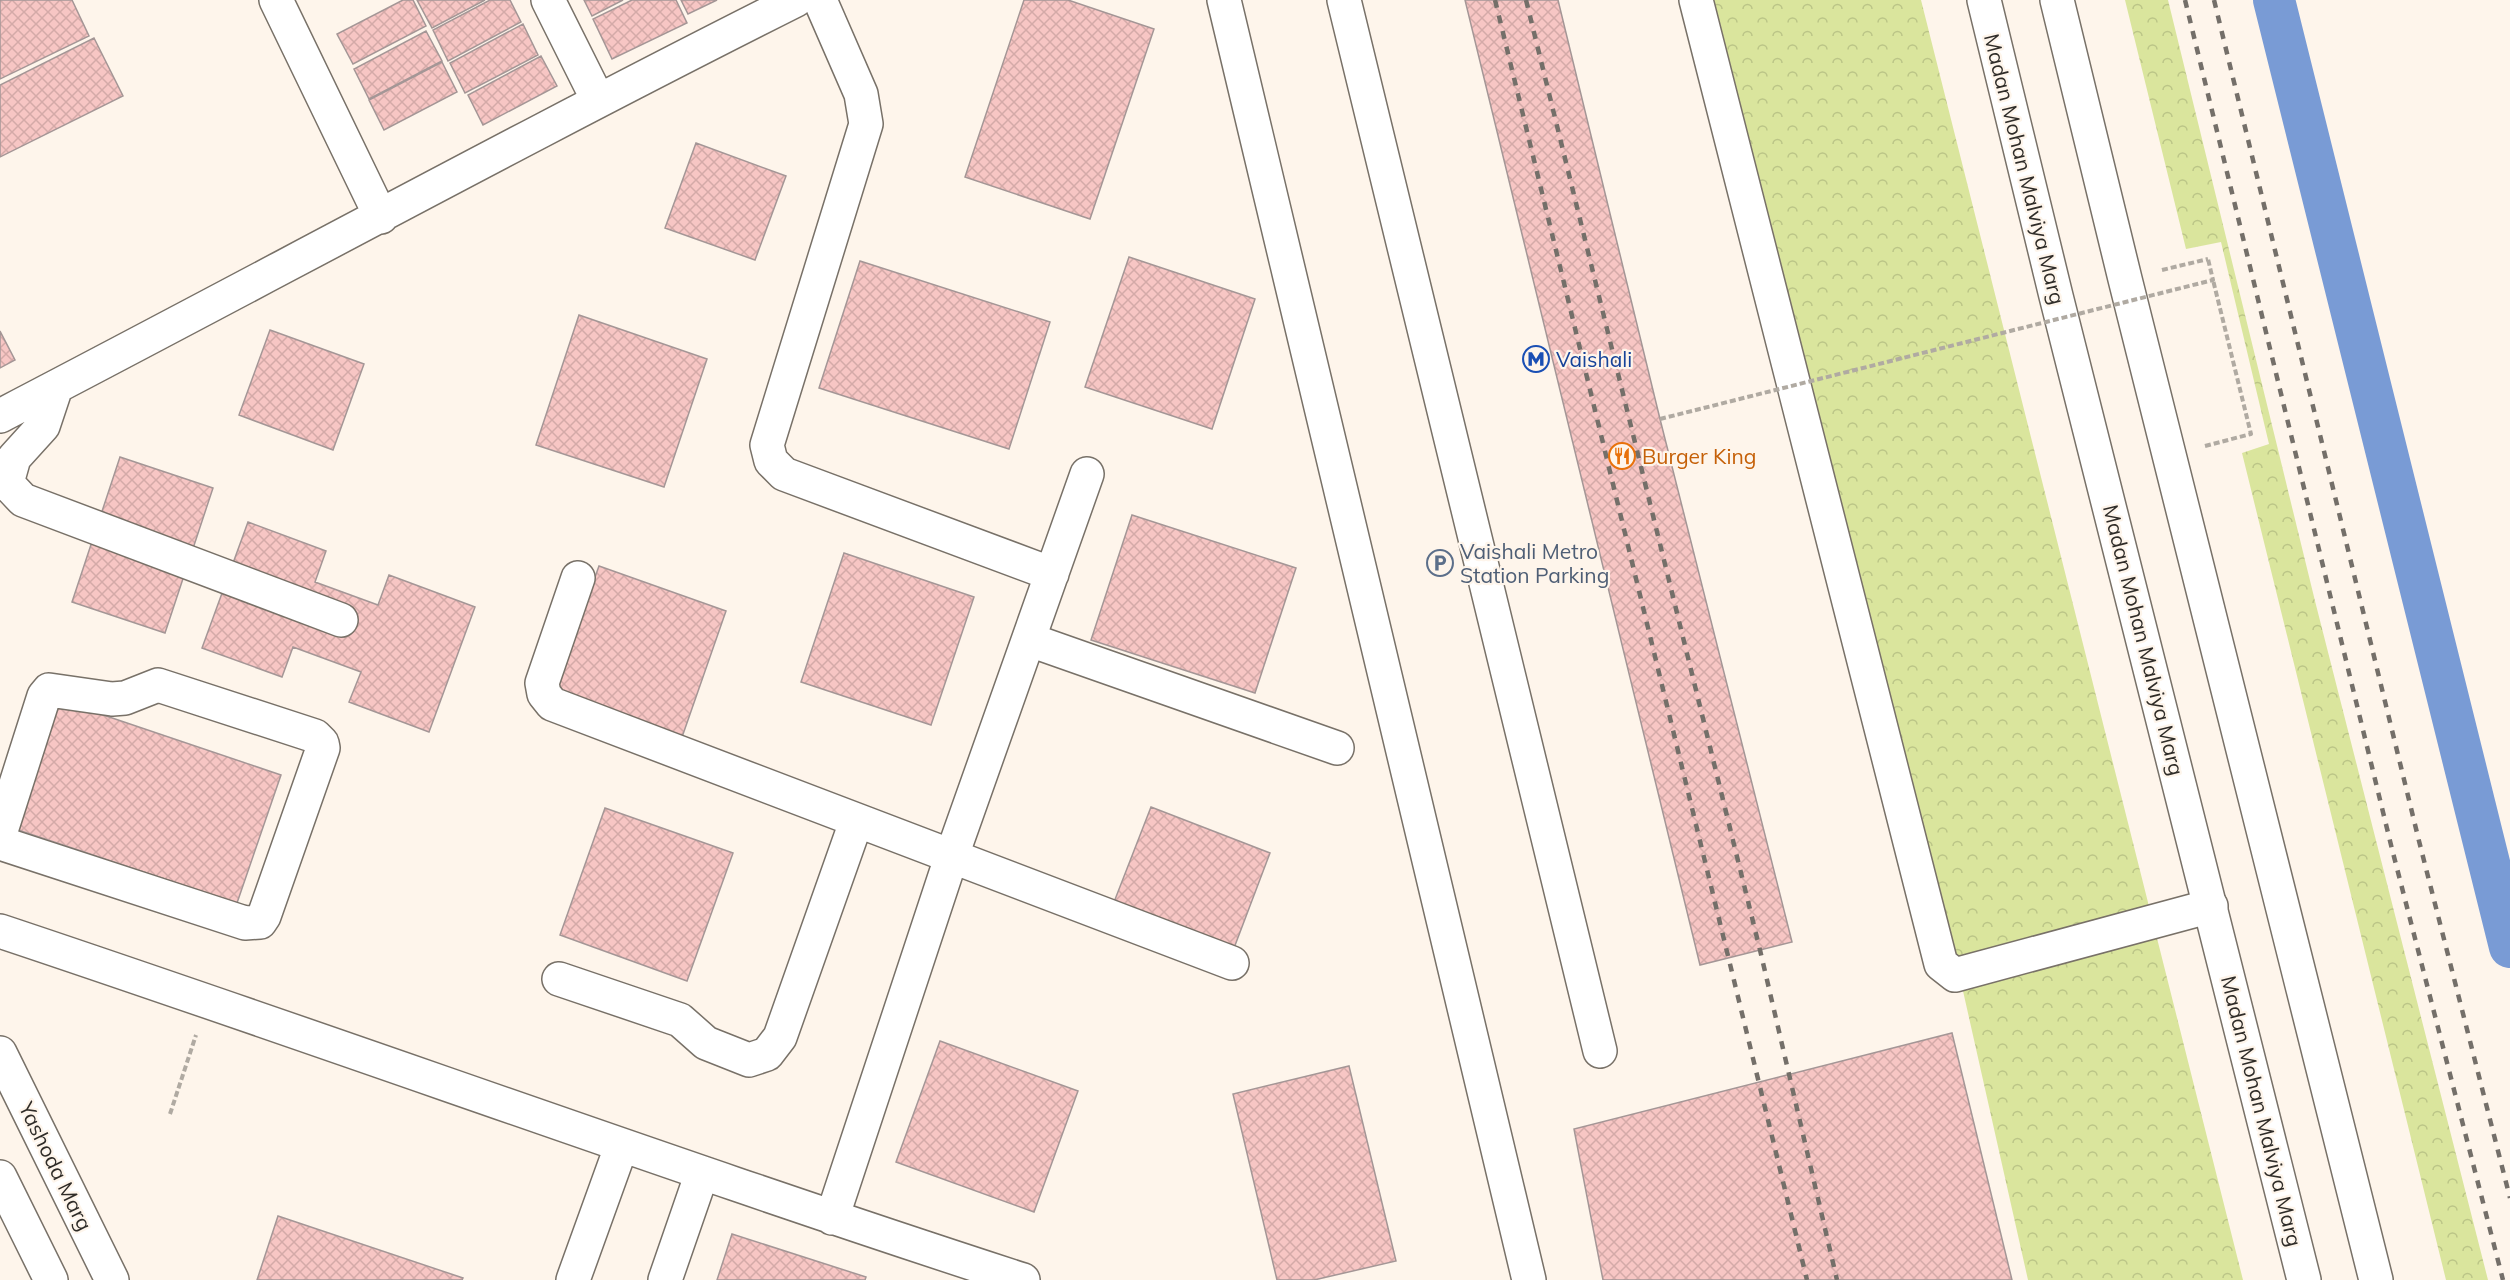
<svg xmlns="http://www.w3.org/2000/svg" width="2510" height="1280" viewBox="0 0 2510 1280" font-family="Mulish,sans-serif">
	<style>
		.forest { fill: url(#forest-crowns) }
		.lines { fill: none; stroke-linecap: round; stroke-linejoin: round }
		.canal { stroke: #799bd5; stroke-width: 42 }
		.building { fill: url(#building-cross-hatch); stroke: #a49696; stroke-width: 1.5 }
		.minor-casing { stroke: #787168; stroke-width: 36 }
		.major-casing { stroke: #787168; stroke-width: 36 }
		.path { stroke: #b0aaa2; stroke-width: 4; stroke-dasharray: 6 3; stroke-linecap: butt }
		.minor { stroke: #fff; stroke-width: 33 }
		.major { stroke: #fff; stroke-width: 33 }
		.rail { stroke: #746f69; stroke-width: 4.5; stroke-dasharray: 8 8; stroke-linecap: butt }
		.path-bridge { stroke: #b0aaa2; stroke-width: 4; stroke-dasharray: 6 3; stroke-linecap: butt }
		.labels { text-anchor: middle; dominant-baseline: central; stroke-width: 4.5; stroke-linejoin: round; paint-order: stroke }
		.street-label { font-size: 21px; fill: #2f2c28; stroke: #fef5eb }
		.transit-label { font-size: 21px; fill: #164399; stroke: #fef5eb; text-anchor: start }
		.food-label { font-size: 21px; fill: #c56008; stroke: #fef5eb; text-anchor: start }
		.service-label { font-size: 21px; fill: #4e5e75; stroke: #fef5eb; text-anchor: start }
	</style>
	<defs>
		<pattern id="forest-crowns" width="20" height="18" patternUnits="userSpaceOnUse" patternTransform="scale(1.5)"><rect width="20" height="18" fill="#dae59d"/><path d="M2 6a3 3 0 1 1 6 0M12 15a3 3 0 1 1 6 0" fill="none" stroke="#bbc587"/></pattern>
		<pattern id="building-cross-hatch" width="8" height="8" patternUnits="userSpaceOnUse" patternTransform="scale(1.5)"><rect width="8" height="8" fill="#f7c6c4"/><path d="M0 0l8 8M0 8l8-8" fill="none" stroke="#d4aaa8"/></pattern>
	</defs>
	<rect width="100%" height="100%" fill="#fef5eb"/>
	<path class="forest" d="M1714 0H1921L2243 1280H2028L1943 902Z
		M2125 0H2168L2315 601 2488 1280H2446L2242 453 2269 444 2221 242 2186 249Z"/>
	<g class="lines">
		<path class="canal" d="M2274 0 2510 947"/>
	</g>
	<path class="building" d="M0 0H72L89 36 0 79Z
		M403 0H413L426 26 353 64 337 34Z
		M417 0H485L432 28Z
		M490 0H510L521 22 448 61 433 30Z
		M584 0H623L592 16Z
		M632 0H676L687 23 612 59 593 19Z
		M681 0H717L688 14Z
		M1024 0H1068L1154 29 1090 219 965 177Z
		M1465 0H1558L1660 419 1792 942 1700 965Z
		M523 24 538 55 465 93 450 63Z
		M426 31 442 61 369 99 354 69Z
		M94 38 123 96 0 157V85Z
		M541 56 557 86 483 125 468 95Z
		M442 62 457 92 384 130 369 100Z
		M696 143 786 176 755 260 665 228Z
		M1129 257 1255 299 1212 429 1085 387Z
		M860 261 1050 322 1009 449 819 388Z
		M579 315 707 359 664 487 536 445Z
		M270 330 364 364 333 450 239 415Z
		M0 331 15 360 0 368Z
		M120 457 213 488 165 633 72 602Z
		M1132 515 1296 568 1255 693 1091 640Z
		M248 522 326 551 315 582 378 605 389 575 475 607 429 732 349 702 361 672 293 647 282 677 202 648Z
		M844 553 974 597 931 725 801 682Z
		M599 566 726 611 681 740 553 694Z
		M56 699 281 775 237 903 12 828Z
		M1151 807 1270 853 1234 948 1114 902Z
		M605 808 733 853 687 981 560 935Z
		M1952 1033 2012 1280H1603L1574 1129Z
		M940 1041 1078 1091 1034 1212 896 1162Z
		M1349 1066 1396 1261 1314 1280H1277L1233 1094Z
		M278 1216 463 1278 462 1280H257Z
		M732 1234 866 1277 865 1280H717Z"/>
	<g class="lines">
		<defs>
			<path id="minor" d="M276 0 381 217
				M548 0 598 100
				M820 0 861 94 866 124 767 445 771 461 784 474 1052 574
				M1224 0 1529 1280
				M1344 0 1600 1051
				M1696 0 1941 964 1955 975 2211 906
				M56 387 43 426 14 458 7 483 23 500 341 620
				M0 416C265 278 529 134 796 0
				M578 578 542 683 544 694 552 704 1232 963
				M1030 640 1337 748
				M0 834 44 696 49 690 112 699 125 698 158 685 315 736 322 743 323 748 264 916 260 922 245 923 0 843
				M0 931C342 1045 680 1169 1023 1280
				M559 979 680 1020 706 1043 749 1060 767 1054 780 1037 856 822
				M0 1053 112 1280
				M0 1177 51 1280
				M832 1218 951 858 1087 474
				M573 1280 621 1147
				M665 1280 702 1173"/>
			<path id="major" d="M1984 0 2056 296 2304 1280
				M2057 0 2125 279 2376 1280"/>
		</defs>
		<use href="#minor" class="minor-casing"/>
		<use href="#major" class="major-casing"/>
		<path class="path" d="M2162 270 2208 259
			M2205 446 2251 434 2213 280
			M170 1114 196 1035"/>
		<use href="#minor" class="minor"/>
		<use href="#major" class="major"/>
		<path class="rail" d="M1495 0 1807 1280
			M1526 0 1760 950 1837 1280
			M2185 0 2392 849 2503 1280
			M2214 0 2419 841 2510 1198"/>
		<path class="path-bridge" d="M1660 419 2213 280 2208 259"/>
	</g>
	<defs>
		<symbol id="metro-ring" viewBox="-11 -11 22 22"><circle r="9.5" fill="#fef5eb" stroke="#1a4fb4" stroke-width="1.5"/><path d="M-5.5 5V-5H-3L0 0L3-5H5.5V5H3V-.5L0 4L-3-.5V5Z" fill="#1a4fb4"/></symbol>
		<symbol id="restaurant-ring" viewBox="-11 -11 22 22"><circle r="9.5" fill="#fef5eb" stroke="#e8710a" stroke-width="1.5"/><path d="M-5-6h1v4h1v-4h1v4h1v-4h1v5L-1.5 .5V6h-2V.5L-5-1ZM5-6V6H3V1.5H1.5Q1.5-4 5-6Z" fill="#e8710a"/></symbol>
		<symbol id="parking-ring" viewBox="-11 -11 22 22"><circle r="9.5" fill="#fef5eb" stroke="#5c6f8a" stroke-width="1.5"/><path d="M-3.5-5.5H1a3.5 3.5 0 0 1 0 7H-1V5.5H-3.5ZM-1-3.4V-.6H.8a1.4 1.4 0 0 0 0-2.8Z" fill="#5c6f8a"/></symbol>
	</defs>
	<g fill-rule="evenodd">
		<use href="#metro-ring" x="1521" y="344" width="30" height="30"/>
		<use href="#restaurant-ring" x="1607" y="441" width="30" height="30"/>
		<use href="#parking-ring" x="1425" y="548" width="30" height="30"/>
	</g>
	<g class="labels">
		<g class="street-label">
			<text transform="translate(2025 169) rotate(76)">Madan Mohan Malviya Marg</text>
			<text transform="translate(2144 640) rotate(76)">Madan Mohan Malviya Marg</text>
			<text transform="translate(2262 1111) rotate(76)">Madan Mohan Malviya Marg</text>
			<text transform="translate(56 1166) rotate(64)">Yashoda Marg</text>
		</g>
		<g class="transit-label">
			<text x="1556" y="359">Vaishali</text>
		</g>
		<g class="food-label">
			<text x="1642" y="456">Burger King</text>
		</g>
		<g class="service-label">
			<text x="1460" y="551">Vaishali Metro<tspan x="1460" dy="24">Station Parking</tspan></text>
		</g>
	</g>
</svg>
